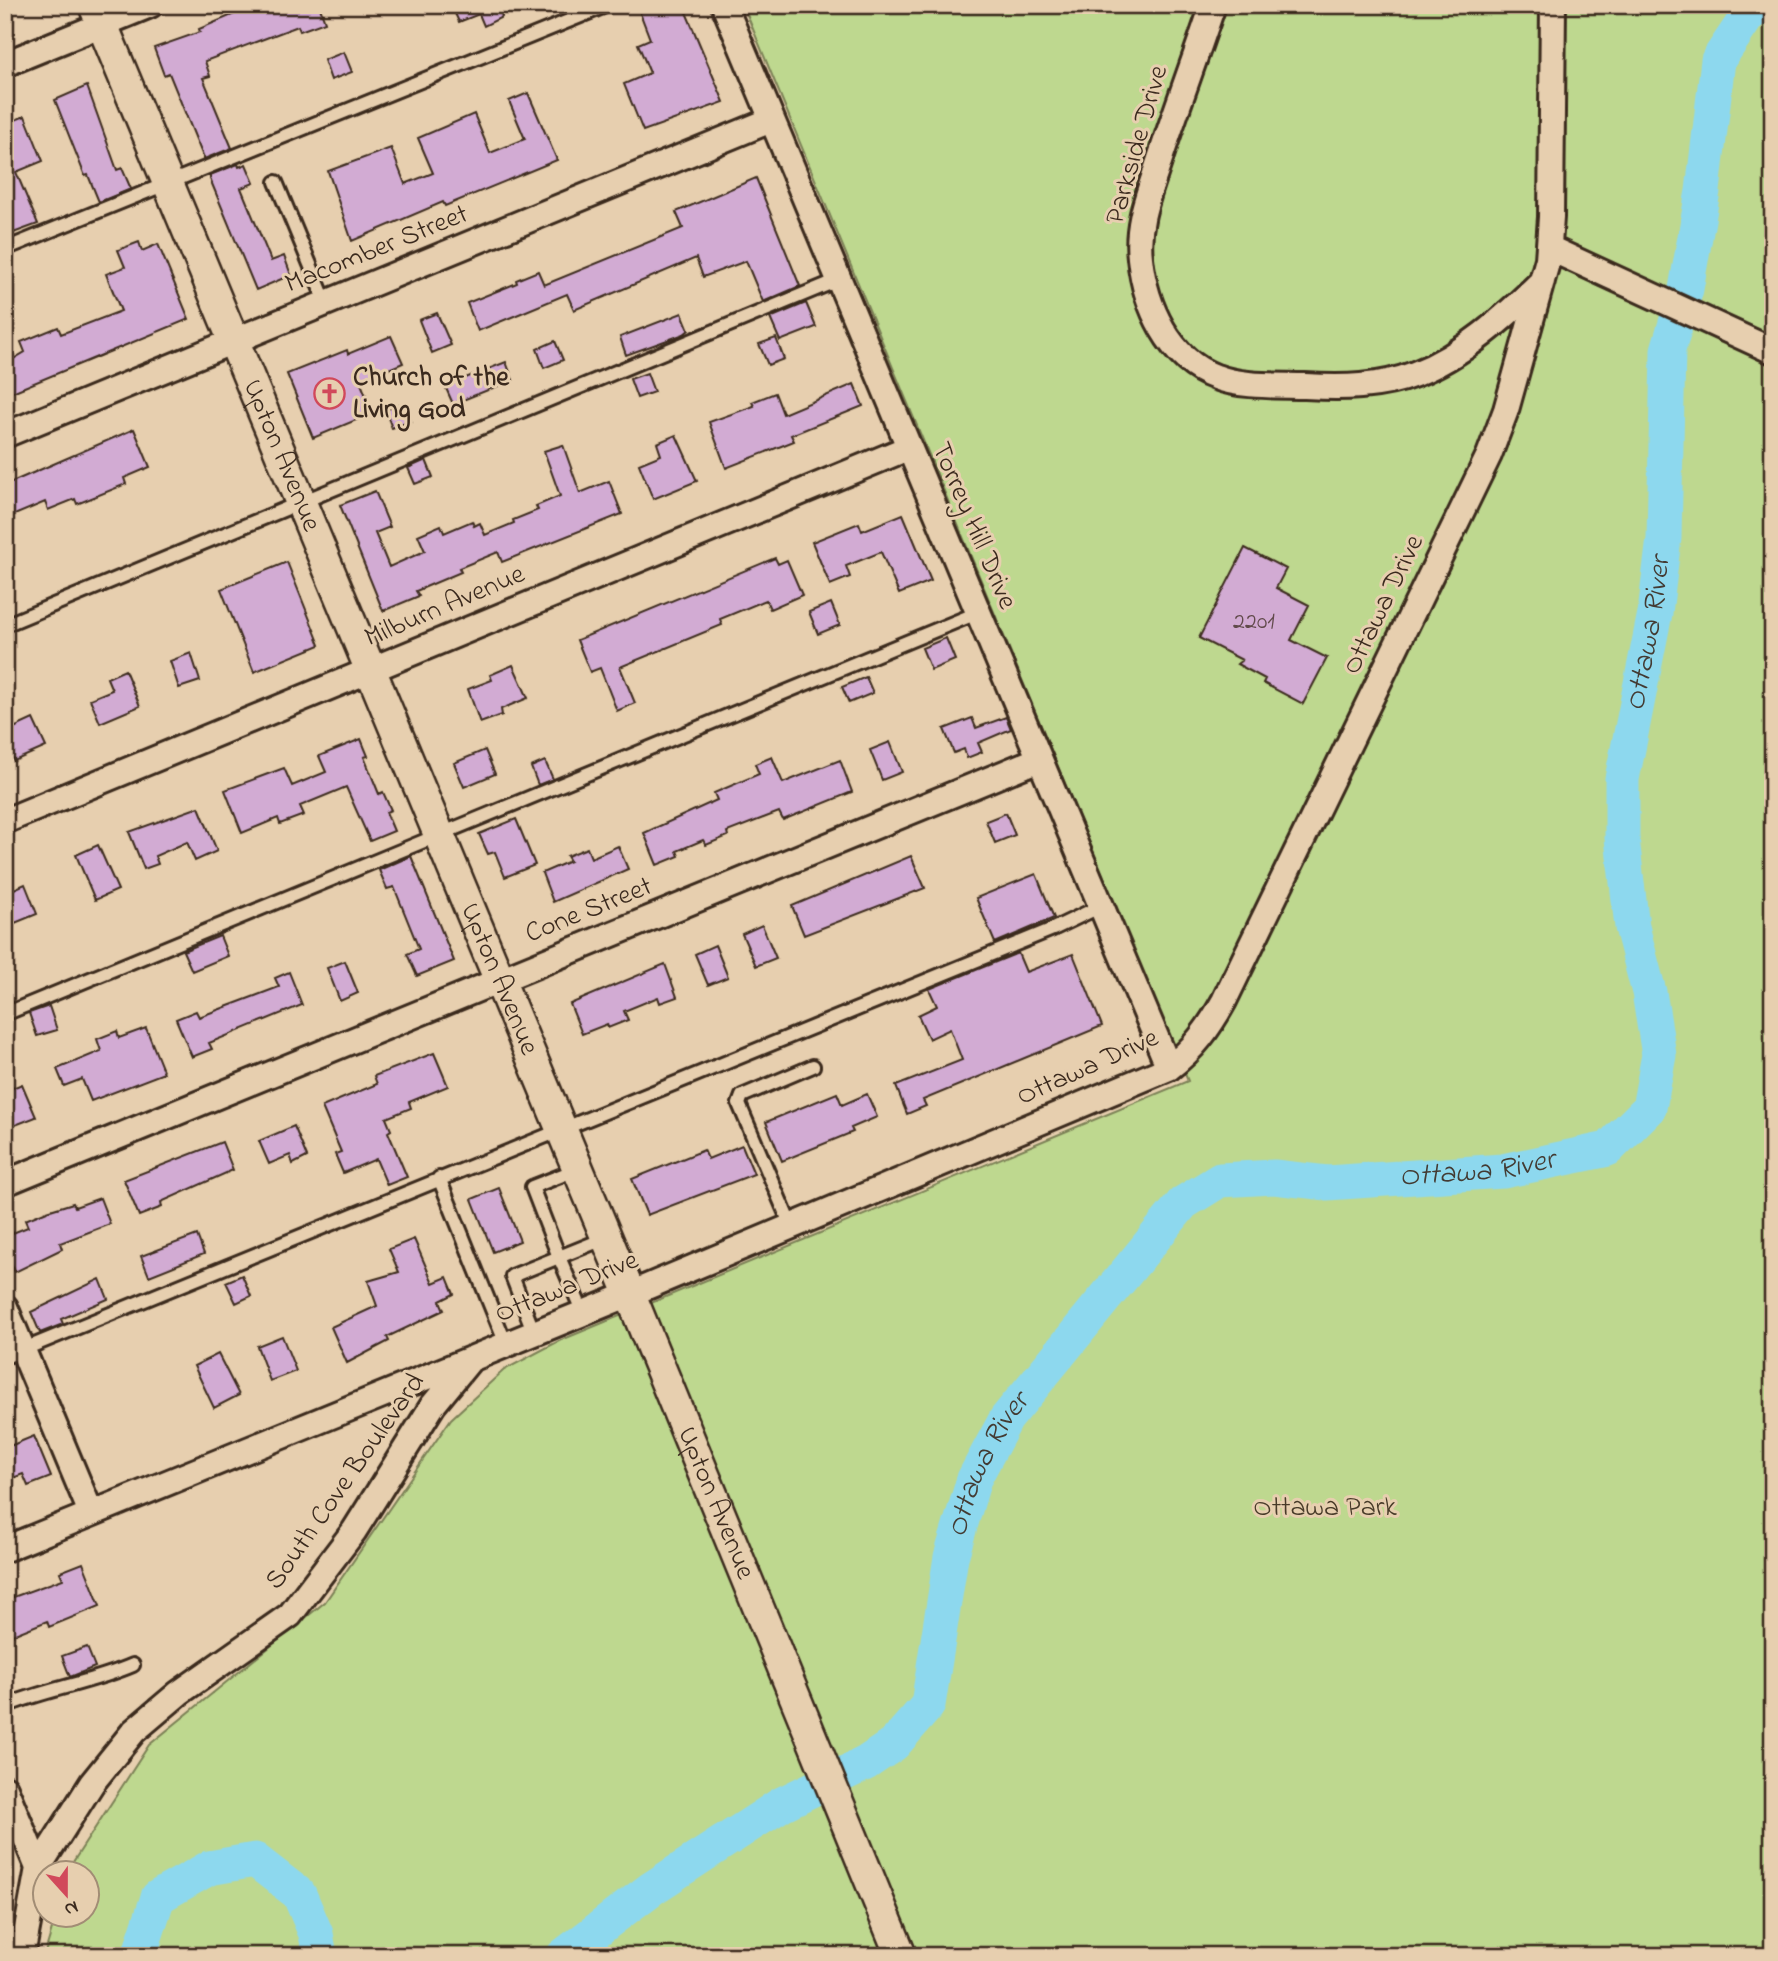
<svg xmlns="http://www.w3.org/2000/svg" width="1778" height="1961" viewBox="0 0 1778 1961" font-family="'Indie Flower',sans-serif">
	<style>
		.green { fill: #bed88f; stroke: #7c8156; stroke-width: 2 }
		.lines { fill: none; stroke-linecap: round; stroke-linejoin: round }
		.river { stroke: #8dd8ee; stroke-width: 35 }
		.building { fill: #d2abd3; stroke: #3b2a1e; stroke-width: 2 }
		.service-casing { stroke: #3b2a1e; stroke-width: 18 }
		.minor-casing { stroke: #3b2a1e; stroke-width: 30 }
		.tertiary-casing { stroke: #3b2a1e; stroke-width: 35 }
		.service { stroke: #e7cfaf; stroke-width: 12 }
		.minor { stroke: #e7cfaf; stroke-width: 24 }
		.tertiary { stroke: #e7cfaf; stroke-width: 30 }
		.labels { text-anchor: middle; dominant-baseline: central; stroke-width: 6; stroke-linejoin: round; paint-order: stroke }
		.number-label { font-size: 24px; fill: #614a4b }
		.street-label { font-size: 28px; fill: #3b2a1e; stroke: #e7cfaf }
		.poi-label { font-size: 28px; font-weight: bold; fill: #3b2a1e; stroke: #e7cfaf; text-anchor: start }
		.park-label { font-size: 28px; fill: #483b29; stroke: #e7cfaf }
		.water-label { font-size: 30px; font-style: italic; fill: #433b33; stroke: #e7cfaf }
	</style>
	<rect width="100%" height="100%" fill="#e7cfaf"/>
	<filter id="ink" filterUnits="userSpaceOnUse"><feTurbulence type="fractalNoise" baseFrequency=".0143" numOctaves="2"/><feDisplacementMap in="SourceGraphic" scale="14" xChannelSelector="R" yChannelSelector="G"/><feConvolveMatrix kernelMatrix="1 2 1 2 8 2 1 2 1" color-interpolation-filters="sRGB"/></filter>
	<g filter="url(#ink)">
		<path class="green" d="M743 5H1773V1956H44L56 1916H88V1874L69 1873 73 1862 149 1745 325 1602 451 1419 504 1370 559 1341 1188 1081Z"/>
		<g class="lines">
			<g class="river">
				<path d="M139 1956 158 1897 209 1868 255 1860 299 1894 316 1934 320 1956"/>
				<path id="s1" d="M563 1956 651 1889 782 1804 866 1763 894 1744 928 1705 951 1557 974 1479 1006 1419 1183 1203 1220 1180 1274 1177 1327 1183 1503 1171 1608 1149 1649 1108 1659 1055 1649 992 1632 927 1622 838V779L1655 613 1664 538 1668 350 1686 289 1703 191 1718 60 1749 14 1765 5"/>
			</g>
		</g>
		<path class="building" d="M242 5H319L325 22 300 31 298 26 205 61 210 76 203 78 232 148 204 159 169 73 164 75 154 48 200 32 199 29 244 10Z
			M451 5H499L502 17 484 26 479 14 459 22Z
			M637 5H683L724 102 643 131 624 84 650 73 638 44 650 39Z
			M344 52 352 72 331 80 324 60Z
			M87 86 117 170 122 168 131 189 99 202 88 175 85 176 55 100Z
			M528 93 557 160 445 206 443 202 352 241 328 171 391 148 405 184 433 173 418 138 474 114 490 153 525 139 509 101Z
			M25 116 43 161 16 172 38 224 5 236V124Z
			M238 164 239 167 246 164 254 183 241 188 271 261 284 256 291 275 256 290 210 179V175Z
			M756 178 800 286 763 302 746 261 703 277 696 258 574 310 567 294 478 331 467 303 517 283 516 280 538 271 544 285 683 228 676 212Z
			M139 242 142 251 158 244 189 319 5 395V364L25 352 21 342 58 327 61 334 121 311 106 274 125 267 118 250Z
			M806 303 816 327 780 341 770 318Z
			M437 313 451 345 432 353 419 320Z
			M682 313 689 330 684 334 626 355 620 337Z
			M391 336 403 363 360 381 373 413 313 438 287 374 347 350 348 354Z
			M776 338 784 359 768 365 759 344Z
			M555 341 563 360 544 368 537 349Z
			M506 362 513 380 453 404 445 386Z
			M647 373 654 392 637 398 630 379Z
			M854 384 863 406 791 435 794 441 726 468 709 422 754 406 752 402 775 393 783 414Z
			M404 403 411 421 392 428 385 410Z
			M134 429 150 467 124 478 126 484 77 504 75 499 48 510 45 502 5 519V485Z
			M676 435 697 481 653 499 639 464 661 455 657 443Z
			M563 445 580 493 609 481 622 514 502 562 498 552 459 568 461 572 416 591 419 596 383 611 340 505 375 491 390 527 375 533 389 567 425 551 418 535 441 525 444 533 472 521 474 526 480 523 485 535 514 523 513 520 538 510 536 506 560 496 544 451Z
			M426 460 433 477 415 484 408 468Z
			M903 514 931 581 899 594 881 552 846 566 850 577 830 585 812 542 859 523 862 531Z
			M1245 548 1286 569 1276 588 1309 605 1291 640 1327 658 1303 704 1263 683 1265 679 1237 664 1242 660 1199 638Z
			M775 558 778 564 787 560 802 595 770 609 766 600 720 619 722 625 620 667 635 703 617 711 600 668 590 672 577 640Z
			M287 562 320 645 254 672 221 589Z
			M831 603 840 625 818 634 809 612Z
			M946 638 955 660 931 670 922 648Z
			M191 653 200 681 179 688 170 661Z
			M513 665 528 698 501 709 502 715 480 723 468 689 492 680 490 675Z
			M125 670 140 706 100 723 90 699 112 690 107 678Z
			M866 677 873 693 849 703 842 687Z
			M1006 717 1011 729 978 743 982 752 967 758 964 749 954 753 944 729 972 718 976 728Z
			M33 719 46 747 14 761 5 742V732Z
			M361 739 368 756 364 757 379 794 383 792 391 810 386 812 394 831 370 841 346 787 300 806 304 815 280 824 278 818 242 833 225 790 284 768 292 786 326 772 319 756Z
			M890 742 902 772 882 780 870 750Z
			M485 750 495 774 464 787 454 763Z
			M772 757 783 783 840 760 852 792 783 820 779 812 727 832 728 836 706 845 703 840 677 851 679 856 657 865 644 833 717 800 714 793 759 774 755 764Z
			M545 761 553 779 538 785 531 767Z
			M199 807 217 851 195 861 187 842 155 856 158 864 144 869 129 832Z
			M1006 813 1015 835 995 843 986 821Z
			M516 819 535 865 505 877 495 852 488 854 479 834Z
			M98 845 118 890 95 900 76 855Z
			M618 846 628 869 553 902 542 873 570 861 567 856 587 848 591 858Z
			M411 856 454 961 417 976 407 954 419 949 394 887 387 889 379 870Z
			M911 856 925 888 804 935 792 906Z
			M1036 874 1054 918 995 943 976 898Z
			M25 884 37 914 5 927V893Z
			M762 925 776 958 756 966 742 934Z
			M220 936 228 956 192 971 183 951Z
			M715 945 728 977 708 985 695 954Z
			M1018 953 1026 972 1073 954 1102 1026 923 1100 926 1106 907 1114 896 1086 962 1060 950 1029 929 1039 918 1015 937 1006 929 989Z
			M345 961 358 993 340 1001 327 968Z
			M665 964 677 997 660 1003 658 997 624 1011 628 1020 608 1028 607 1024 582 1034 570 1004Z
			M289 972 302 1005 209 1043 212 1049 192 1057 176 1019 196 1011 199 1017 279 987 275 978Z
			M49 1006 57 1030 37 1036 29 1013Z
			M146 1028 164 1073 91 1101 82 1079 64 1086 57 1069 101 1051 97 1039 117 1031 119 1038Z
			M434 1053 448 1086 409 1102 411 1108 386 1118 391 1130 388 1132 407 1177 387 1185 376 1159 343 1173 335 1154 341 1152 322 1107 377 1084 374 1076Z
			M22 1084 36 1117 5 1129V1091Z
			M837 1093 842 1105 867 1094 877 1117 851 1128 853 1132 782 1161 766 1122Z
			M294 1126 307 1157 293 1164 290 1155 269 1164 259 1141Z
			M222 1142 233 1170 161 1202 162 1207 139 1216 124 1180Z
			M742 1145 754 1174 647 1215 632 1179 704 1150 708 1159Z
			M499 1188 520 1241 493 1252 472 1199Z
			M100 1198 110 1224 60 1243 62 1249 15 1272 5 1248V1236L28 1227 25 1220 47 1211 73 1203 75 1207Z
			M197 1235 204 1254 149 1276 141 1256Z
			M414 1239 433 1283 447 1277 454 1294 440 1301 444 1310 387 1337 389 1341 347 1363 331 1327 377 1306 368 1281 399 1272 389 1249Z
			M242 1275 251 1296 236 1303 226 1282Z
			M100 1279 108 1299 61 1319 63 1324 40 1333 31 1312Z
			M282 1336 296 1371 270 1381 257 1346Z
			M218 1354 239 1395 214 1408 194 1366Z
			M34 1436 51 1477 28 1486 23 1474 5 1481V1448Z
			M83 1563 100 1606 49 1627 47 1621 5 1638V1600L63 1579 60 1572Z
			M87 1647 95 1667 70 1677 62 1656Z"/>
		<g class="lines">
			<defs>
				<path id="service" d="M276 182 326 303
					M5 249 608 5
					M5 625 838 280
					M5 1014 977 613
					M578 1169 532 1187 559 1257 606 1238
					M439 1178 506 1344
					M791 1226 739 1104 742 1096 813 1066
					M534 1333 512 1276 559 1257 583 1313
					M5 1357 1053 929 1101 906
					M5 1706C47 1689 91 1683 133 1665"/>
				<path id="minor" d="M724 5 1169 1068
					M1213 5C1195 59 1175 112 1158 165 1148 196 1136 225 1140 258 1145 305 1169 360 1216 377 1241 387 1278 385 1305 386 1342 388 1380 388 1415 374 1464 355 1505 317 1542 281
					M5 64 150 5
					M1549 248 1773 351
					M5 435 771 120
					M5 821 908 448
					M5 1183 1039 759
					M5 1307 91 1513
					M5 1549 630 1294 1169 1068C1194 1049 1209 1028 1224 1001L1489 455 1506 410 1548 259 1551 217 1553 5
					M5 1788 38 1868
					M22 1956 38 1868 92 1783 134 1731 179 1693 290 1615 354 1531 433 1405 469 1361"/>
				<g id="tertiary">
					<path id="s2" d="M94 5 630 1294 901 1956"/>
				</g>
			</defs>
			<use href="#service" class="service-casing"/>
			<use href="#minor" class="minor-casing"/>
			<use href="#tertiary" class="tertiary-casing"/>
			<use href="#service" class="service"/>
			<use href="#minor" class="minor"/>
			<use href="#tertiary" class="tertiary"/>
		</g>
	</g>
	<defs>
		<symbol id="church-ring" viewBox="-11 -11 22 22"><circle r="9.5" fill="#e7cfaf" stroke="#d1495b" stroke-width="1.5"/><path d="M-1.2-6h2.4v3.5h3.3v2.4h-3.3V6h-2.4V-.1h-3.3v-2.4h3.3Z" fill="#d1495b"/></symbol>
	</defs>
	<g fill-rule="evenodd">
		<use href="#church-ring" x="312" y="376" width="35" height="35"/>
	</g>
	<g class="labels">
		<g class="number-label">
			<text x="1254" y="622">2201</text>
		</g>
		<g class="street-label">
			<text transform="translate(1138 145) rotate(-74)">Parkside Drive</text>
			<text transform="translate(377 250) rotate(-22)">Macomber Street</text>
			<text stroke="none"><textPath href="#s2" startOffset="488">Upton Avenue</textPath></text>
			<text transform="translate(973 526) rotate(67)">Torrey Hill Drive</text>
			<text transform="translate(1384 605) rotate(-64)">Ottawa Drive</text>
			<text transform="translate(445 607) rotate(-23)">Milburn Avenue</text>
			<text transform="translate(589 911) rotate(-22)">Cone Street</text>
			<text stroke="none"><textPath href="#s2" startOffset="1055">Upton Avenue</textPath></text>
			<text transform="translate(1088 1068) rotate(-24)">Ottawa Drive</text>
			<text transform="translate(567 1288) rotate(-22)">Ottawa Drive</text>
			<text transform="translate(346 1482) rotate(-55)">South Cove Boulevard</text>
			<text stroke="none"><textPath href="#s2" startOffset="1622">Upton Avenue</textPath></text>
		</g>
		<g class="poi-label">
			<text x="353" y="378">Church of the<tspan x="353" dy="32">Living God</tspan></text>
		</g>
		<g class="park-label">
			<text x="1325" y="1508">Ottawa Park</text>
		</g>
		<g class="water-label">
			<text stroke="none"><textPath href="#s1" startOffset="1998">Ottawa River</textPath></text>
			<text stroke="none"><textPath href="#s1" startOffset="1326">Ottawa River</textPath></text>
			<text stroke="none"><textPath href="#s1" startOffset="695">Ottawa River</textPath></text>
		</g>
	</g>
	<rect width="1778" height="1961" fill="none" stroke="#e7cfaf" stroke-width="28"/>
	<rect x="14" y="14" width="1750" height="1933" fill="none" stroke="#3b2a1e" stroke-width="2.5" filter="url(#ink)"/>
	<g transform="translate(66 1894) rotate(159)"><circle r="33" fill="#e7cfaf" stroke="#a28d75" stroke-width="2"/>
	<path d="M0-5L12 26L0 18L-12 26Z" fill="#d1495b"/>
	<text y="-10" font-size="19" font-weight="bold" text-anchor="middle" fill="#3b2a1e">N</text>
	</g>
</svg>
